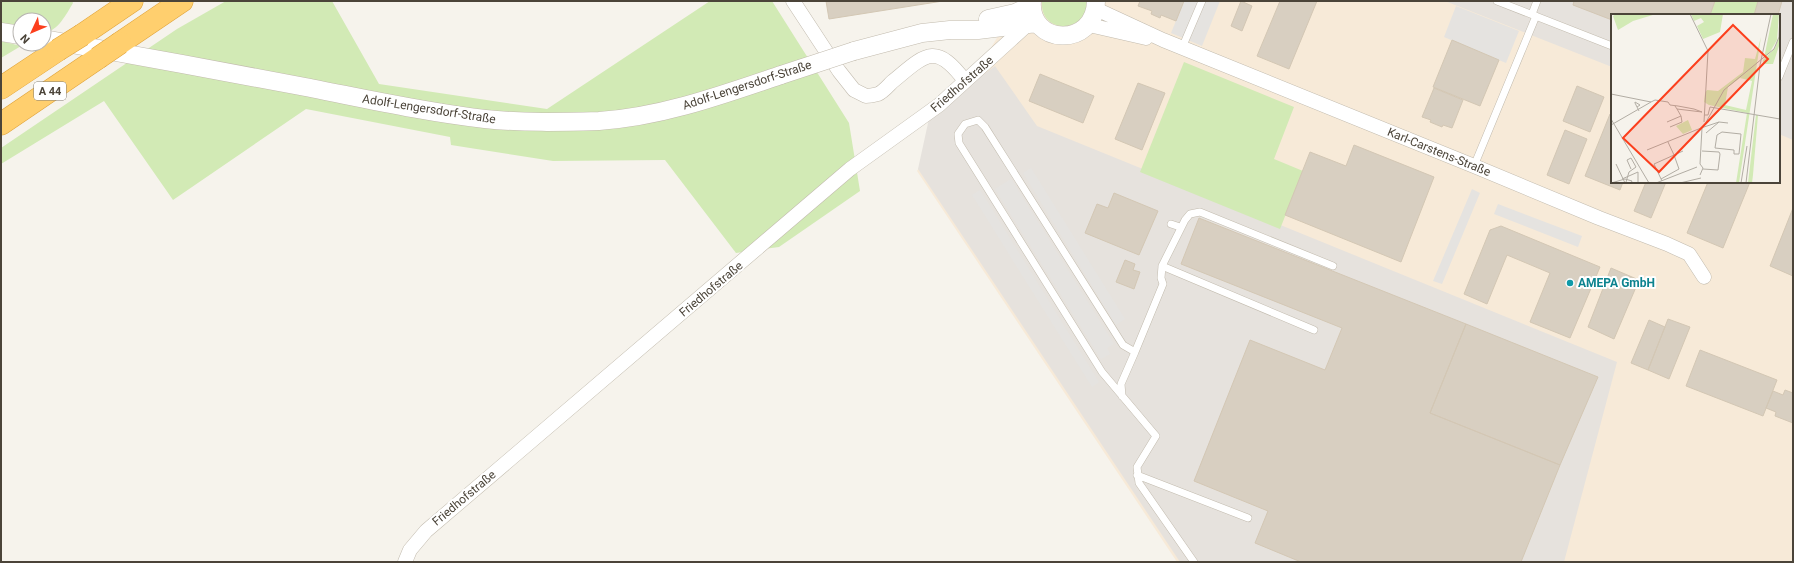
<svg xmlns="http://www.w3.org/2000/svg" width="1794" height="563" viewBox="0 0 1794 563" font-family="Roboto,sans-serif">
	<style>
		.commercial { fill: #f7ead8; fill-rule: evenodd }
		.industrial { fill: #e6e2dd }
		.green { fill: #d2eab5 }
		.parking { fill: #e5e3e0 }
		.building { fill: #d8cfc1; stroke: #d3c7b4 }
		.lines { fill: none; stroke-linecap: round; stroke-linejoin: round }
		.service-casing { stroke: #c2bbae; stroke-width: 8 }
		.minor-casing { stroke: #c2bbae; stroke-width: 15 }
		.tertiary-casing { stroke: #c2bbae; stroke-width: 19 }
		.motorway-casing { stroke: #e0a43c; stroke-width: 23 }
		.service { stroke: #fff; stroke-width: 7 }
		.minor { stroke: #fff; stroke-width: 14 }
		.tertiary { stroke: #fff; stroke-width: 18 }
		.motorway { stroke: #ffcf6e; stroke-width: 22 }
		.tertiary-bridge-casing { stroke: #c2bbae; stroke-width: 19; stroke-linecap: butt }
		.motorway-bridge-casing { stroke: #e0a43c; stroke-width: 23; stroke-linecap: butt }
		.tertiary-bridge { stroke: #fff; stroke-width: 18 }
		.motorway-bridge { stroke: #ffcf6e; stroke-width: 22 }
		.culture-dot { fill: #0f9aa8; stroke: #fff; stroke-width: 1.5 }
		.labels { text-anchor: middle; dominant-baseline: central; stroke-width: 4; stroke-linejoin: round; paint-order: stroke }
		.shield { fill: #fff; stroke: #817c74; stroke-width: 1 }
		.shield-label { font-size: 11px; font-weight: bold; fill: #4b4439 }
		.street-label { font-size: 12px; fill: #4b4439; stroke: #fff }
		.culture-label { font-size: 12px; font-weight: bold; fill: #0d838f; stroke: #fff; text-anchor: start }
		.inset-road { fill: none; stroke: #b2ada4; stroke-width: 1 }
		.view { fill: #fc3f1d; fill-opacity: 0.15; stroke: #fc3f1d; stroke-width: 2 }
		.inset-edge { fill: none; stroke: #4b4439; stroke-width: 2 }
	</style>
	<rect width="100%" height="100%" fill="#f6f3ec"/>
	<path class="commercial" d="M1019 1H1793V562H1177L917 171ZM1612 15H1779V182H1612Z"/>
	<path class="industrial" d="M1445 1H1793V140L1779 134V15H1612V67Z
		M995 66 1037 126 1617 362 1564 562H1180L918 169 930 114Z"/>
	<path class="green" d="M1 1H72L73 3C67 13 57 33 44 32V20H20V28L1 24Z
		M226 1H332L379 84 547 109 710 1H772L849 123 860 191 779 247 736 253 665 160 553 161 451 145 450 137 306 109 173 200 104 101 1 164V148L177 29Z
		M1042 1H1087C1087 35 1039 34 1042 1Z
		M1715 1H1758L1754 15H1710Z
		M1 41 21 46 1 58Z
		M1184 62 1294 107 1274 159 1303 171 1280 229 1140 172Z"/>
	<path class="parking" d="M1184 1H1220L1202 46 1171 33Z
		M1456 6 1519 31 1506 63 1444 37Z
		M1031 168 1125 319 1116 325 1023 173Z
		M1011 179 1114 344 1107 348 1110 354 1101 359 995 189Z
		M1472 189 1480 193 1442 284 1433 281Z
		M980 190 1099 382 1092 387 972 195Z
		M1498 204 1582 236 1578 247 1494 214Z"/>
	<path class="building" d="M826 1H943L829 19Z
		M1140 1H1184L1176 21 1161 15 1160 18 1151 14 1152 11 1138 6Z
		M1241 1 1252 6 1242 31 1231 26Z
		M1280 1H1317L1289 69 1257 56Z
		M1574 1H1715L1710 15H1612V20L1573 5Z
		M1758 1H1782L1778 15H1754Z
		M1452 40 1499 60 1480 106 1433 87Z
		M1040 74 1094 96 1083 123 1029 101Z
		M1138 83 1165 93 1142 150 1115 139Z
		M1577 86 1604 97 1590 132 1563 121Z
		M1434 88 1463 100 1452 128 1443 125 1442 127 1430 122 1431 120 1422 117Z
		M1610 114 1612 115V182H1623L1620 190 1585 176Z
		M1565 130 1587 139 1569 184 1547 175Z
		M1354 145 1434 177 1401 262 1285 215 1310 152 1346 166Z
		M1646 182H1666L1651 218 1634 211Z
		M1708 182H1750L1723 248 1687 233Z
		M1114 193 1158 211 1139 255 1085 233 1097 204 1108 208Z
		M1793 208V276L1770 266Z
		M1199 218 1466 324 1430 413 1560 465 1521 562H1301L1255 543 1268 511 1194 481 1250 340 1325 370 1342 328 1181 264Z
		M1501 226 1600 267 1570 338 1530 322 1550 273 1507 255 1487 304 1464 294 1490 230Z
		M1125 260 1135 264 1133 270 1140 272 1134 289 1116 282Z
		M1611 268 1639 280 1614 339 1588 327Z
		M1668 319 1690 327 1669 379 1648 370Z
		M1649 320 1665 327 1648 370 1631 363Z
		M1466 324 1598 377 1560 465 1430 413Z
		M1700 350 1777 380 1763 416 1686 386Z
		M1785 390 1793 393V423L1775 416 1776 412 1766 408 1773 391 1783 395Z"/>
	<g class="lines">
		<defs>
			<path id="service" d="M1497 1 1612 46
				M1532 14 1537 1
				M1182 48 1202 1
				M1779 77 1793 42
				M1474 166 1536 16
				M1171 224 1180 227
				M1162 266 1185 220 1190 214 1200 212 1333 266
				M1135 352 1163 284 1161 278 1162 266 1314 330
				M1122 396 1121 384 1135 352 1123 345 985 127 978 120 965 124 958 134 959 143 1102 372 1156 436 1137 467 1139 483 1194 562
				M1137 475 1248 518"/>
			<path id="minor" d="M793 1 839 71 854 90 866 96C870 96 874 95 878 94 883 92 888 86 892 82 925 55 935 41 965 81
				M1096 9 1163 40 1474 166 1599 218 1667 244 1689 254 1704 277
				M1089 25 1146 38
				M405 562 410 550 426 531 850 169 939 105 1027 25"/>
			<path id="tertiary" d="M1032 1C1028 45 1095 49 1096 1
				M988 19 1015 13 1031 6
				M1 32 20 35
				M44 39C129 54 215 70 300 86 362 98 423 112 485 119 522 123 562 122 599 121 661 117 722 95 781 75
				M854 51 922 33 950 30H978L1037 23"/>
			<path id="motorway" d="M82 35 132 1
				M120 43 182 1
				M1 88 58 50
				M1 124 98 58"/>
		</defs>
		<use href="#service" class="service-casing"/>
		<use href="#minor" class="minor-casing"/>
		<use href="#tertiary" class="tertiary-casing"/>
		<use href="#motorway" class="motorway-casing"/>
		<use href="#service" class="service"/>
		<use href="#minor" class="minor"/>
		<use href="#tertiary" class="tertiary"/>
		<use href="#motorway" class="motorway"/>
		<defs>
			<path id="tertiary-bridge" d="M781 75 854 51"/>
			<path id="motorway-bridge" d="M58 50 82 35
				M98 58 120 43"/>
		</defs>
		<use href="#tertiary-bridge" class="tertiary-bridge-casing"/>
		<use href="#motorway-bridge" class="motorway-bridge-casing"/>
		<use href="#tertiary-bridge" class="tertiary-bridge"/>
		<use href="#motorway-bridge" class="motorway-bridge"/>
	</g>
	<circle class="culture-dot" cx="1570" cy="283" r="4"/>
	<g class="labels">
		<rect class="shield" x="34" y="82" width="32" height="18" rx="3"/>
		<g class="shield-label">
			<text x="50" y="91">A 44</text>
		</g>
		<g class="street-label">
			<text transform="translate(962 84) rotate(-41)">Friedhofstraße</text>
			<text transform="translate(747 85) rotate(-18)">Adolf-Lengersdorf-Straße</text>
			<text transform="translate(429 109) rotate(9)">Adolf-Lengersdorf-Straße</text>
			<text transform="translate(1439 152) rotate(22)">Karl-Carstens-Straße</text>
			<text transform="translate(711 289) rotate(-40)">Friedhofstraße</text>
			<text transform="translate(464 498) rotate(-40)">Friedhofstraße</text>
		</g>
		<g class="culture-label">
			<text x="1578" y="283">AMEPA GmbH</text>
		</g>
	</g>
	<g transform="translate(1611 14)">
		<rect width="169" height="169" fill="#f6f3ec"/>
		<path d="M5 0H45L22 7 7 16 2 2ZM80 0H112L109 18 92 25 86 12 93 8 90 4 83 7ZM162 0H168L166 26 159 38 153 44ZM169 20V29L162 50H152V46L164 34ZM150 23 128 169H125L136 99 98 91 93 88 94 79 96 76 107 77 132 58 134 44 144 45ZM129 64 141 67 135 96 114 91 117 73ZM145 101H147L142 161 141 169H137ZM77 106 81 116 72 120 65 112Z" fill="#d2eab5" fill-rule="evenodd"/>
		<path class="inset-road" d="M79 0 97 37 93 108M0 80 40 88 44 86 57 88 59 91 67 92 83 95 91 98 66 95 64 92M26 93 29 91 24 88V89L28 97M93 101H97L99 93 169 105M0 105 38 169M56 108 70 102 66 95M94 110 113 76 163 35 168 23 169 0M0 111 40 88M59 113 71 108 70 102M90 114 108 108 117 109M111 118 130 120 128 140H123V136L104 134 106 121ZM95 119 108 108M57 128 63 141M36 136 90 114M91 137 108 138 109 140 107 156 92 155M5 150 14 169M89 150 91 114M89 150 92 154 89 161M11 165 27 158V169M50 165 68 155 63 141M51 167 43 150 72 137M15 168 18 158 25 153 20 144 16 146 20 155M0 169 14 165 21 167 20 169M45 169 86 153M69 169 90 164M130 169 136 132M135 169 149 51 160 0"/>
		<path class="view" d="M122 11 157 45 48 158 12 124Z"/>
		<rect width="169" height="169" class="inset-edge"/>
	</g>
	<rect width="1794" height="563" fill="none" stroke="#4b4439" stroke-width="4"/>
	<g transform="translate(32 32) rotate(226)"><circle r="19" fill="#ffffff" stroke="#b7b4b0"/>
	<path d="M0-3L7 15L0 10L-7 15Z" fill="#fc3f1d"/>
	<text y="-6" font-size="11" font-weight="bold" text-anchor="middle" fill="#4b4439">N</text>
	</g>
</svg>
